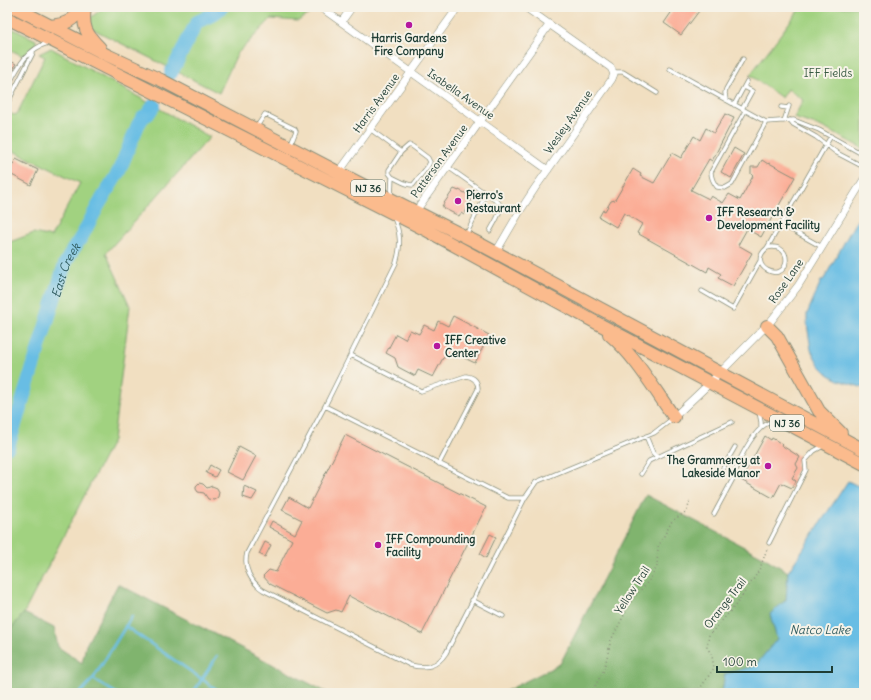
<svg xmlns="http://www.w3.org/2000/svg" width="871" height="700" viewBox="0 0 871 700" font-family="Delius,sans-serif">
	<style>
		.green { fill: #a1d280; stroke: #60885a }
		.forest { fill: #80b46e; stroke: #507851 }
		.water { fill: #67bde4; stroke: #437d8c }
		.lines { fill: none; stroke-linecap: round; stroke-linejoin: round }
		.stream { stroke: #67bde4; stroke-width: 2.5 }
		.river { stroke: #67bde4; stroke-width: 14 }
		.building { fill: #fbad96 }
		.lane-casing { stroke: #888e7a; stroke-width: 5 }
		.street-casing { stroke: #888e7a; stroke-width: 8 }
		.highway-casing { stroke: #888e7a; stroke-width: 14 }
		.path { stroke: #888e7a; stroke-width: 1.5; stroke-dasharray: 1 3; stroke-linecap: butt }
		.lane { stroke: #fff; stroke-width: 3.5 }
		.street { stroke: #fff; stroke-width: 7 }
		.highway { stroke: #fbbb8d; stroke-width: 12 }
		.poi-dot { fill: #b5179e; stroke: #f7f3e8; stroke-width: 1.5 }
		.labels { text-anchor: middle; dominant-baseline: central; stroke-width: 4; stroke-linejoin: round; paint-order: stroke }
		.shield { fill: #f7f3e8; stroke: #60746a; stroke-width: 1 }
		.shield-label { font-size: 10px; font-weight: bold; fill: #1f3d34 }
		.poi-label { font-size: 11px; font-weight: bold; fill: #1f3d34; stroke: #f7f3e8; text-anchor: start }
		.park-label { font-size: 11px; fill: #395b43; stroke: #f7f3e8 }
		.street-label { font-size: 11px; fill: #1f3d34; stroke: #f7f3e8 }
		.water-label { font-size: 12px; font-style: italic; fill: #315d60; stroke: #f7f3e8 }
	</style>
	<rect width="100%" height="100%" fill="#f7f3e8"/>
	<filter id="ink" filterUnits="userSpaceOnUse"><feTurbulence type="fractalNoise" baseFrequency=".025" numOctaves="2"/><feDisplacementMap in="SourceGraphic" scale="8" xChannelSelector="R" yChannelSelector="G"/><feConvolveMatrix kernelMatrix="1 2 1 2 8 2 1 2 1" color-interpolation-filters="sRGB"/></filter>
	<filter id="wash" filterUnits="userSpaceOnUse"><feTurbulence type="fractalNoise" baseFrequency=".012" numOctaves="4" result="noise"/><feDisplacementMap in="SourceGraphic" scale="16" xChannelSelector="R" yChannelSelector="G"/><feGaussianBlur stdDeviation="0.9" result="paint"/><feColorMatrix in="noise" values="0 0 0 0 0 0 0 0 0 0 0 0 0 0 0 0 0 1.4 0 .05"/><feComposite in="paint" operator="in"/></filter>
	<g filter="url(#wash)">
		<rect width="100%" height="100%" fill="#f1dfc1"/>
		<path class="green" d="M104 7H321L298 21 271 19 237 54 219 93 83 24Z
			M801 7H857L864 10V149L822 127 794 118 803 100 788 89 782 98 750 75Z
			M7 26 36 40V45L23 56 7 48Z
			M51 48 210 137 106 253 130 306 113 440 24 613 7 634V407L10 397 7 393V243L34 233 51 237 80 183 7 148V115L9 113 14 115 17 114 45 57 39 54Z"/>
		<path class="forest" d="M646 495 765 558 788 572 786 600 770 614 777 639 755 666 725 674 722 693H502L560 664Z
			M118 584 324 691 328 693H7V634L24 613 54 628 58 647 82 663 86 645Z"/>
		<path class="water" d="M864 213V388L838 380 828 374 819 365 811 350 807 324V314L821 281 824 279 855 223Z
			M848 481 864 489V693H722L725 674 755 666 777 639 770 614 786 600 788 572Z"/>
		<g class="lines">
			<path class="stream" d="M7 450 8 447
				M125 626 222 693
				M93 679 116 693
				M80 693 93 679 132 616
				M193 693 217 656"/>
			<g class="river">
				<path d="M171 73 197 22 212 15 222 7"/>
				<path id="s1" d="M8 447 65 264 72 251 82 236 99 204 119 171 138 125 143 117 148 114 154 105"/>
			</g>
		</g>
		<g id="blocks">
			<path class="building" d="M675 7H702L681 35 664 23Z
				M7 59 16 64 7 81Z
				M725 114 734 118 712 161 709 159 691 190 709 199 711 196 723 203 729 194 740 200 753 176 751 174V167H758L762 160 768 164 769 163 795 177 761 237 747 229 738 245 752 253 733 286 718 278 721 274 709 267 707 272 637 233 642 224 624 213 616 227 599 217 603 210 605 211 611 201 615 200 633 169 641 174 640 176 654 183 672 153 681 158 694 136 700 140 706 128 714 133Z
				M734 148 744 154 731 178 721 172Z
				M16 159 38 170 31 185 8 173Z
				M454 189 459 191V190L473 197 464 215 461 213 459 216 443 208 444 206H442Z
				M453 316 489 335 475 363 456 354 443 358 433 377 418 370 415 376 398 367 395 358 386 353 396 334 405 339 410 330 419 334 424 325 434 330 438 321 448 326Z
				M345 435 486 507 422 634 349 596 341 612 336 610 327 613 270 584 263 576 269 570 276 572 292 540 269 527 272 521 295 534 302 520 282 510 289 497 308 508Z
				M765 436 771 440 772 438 782 444 781 445 800 457 796 464 798 468 792 478 796 481 792 488 781 483 773 498 741 480Z
				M239 447 256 456 243 480 227 472Z
				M210 465 219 470 215 477 206 473Z
				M199 483 203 484 207 488 212 486 217 488 219 492 218 497 214 500 208 499 204 493 198 492 196 489V486Z
				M244 486 257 492 252 500 243 497Z
				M490 534 496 537 486 558 480 554Z
				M265 542 271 545 265 557 259 554Z"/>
		</g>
	</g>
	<g filter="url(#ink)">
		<use href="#blocks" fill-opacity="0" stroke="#888e7a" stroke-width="1"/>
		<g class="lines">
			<defs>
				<path id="lane" d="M670 69 766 122 794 120 819 130 864 155
					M614 72H623L657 93
					M7 88C17 69 26 49 48 43
					M726 100 725 93 726 89 743 59
					M7 104 33 53
					M734 105 747 81
					M781 107 788 108
					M742 109 752 91 744 87
					M745 111 711 172C711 178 713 182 717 187L725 188 732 184 766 122
					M790 120 793 124 816 137 837 153 860 165 864 166
					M784 121 789 106
					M256 128 265 114 295 129 296 131 290 146
					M370 129 401 152
					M448 167 499 203C503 211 494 223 490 231
					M391 196 392 177 389 173V170L401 152 409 145 412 146 428 158 430 162 428 166 413 185C405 185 399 180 392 177
					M394 218C401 234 401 247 396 263L325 406 247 553C243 568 251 582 263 590L410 665C426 669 437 667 446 653L525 498
					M781 224 822 247
					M466 235 486 194
					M767 248C776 245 787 249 786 261 784 285 745 266 767 248L831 136
					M702 291 733 309 760 261
					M351 355 421 391 466 376C474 377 478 381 478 389L439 464
					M325 406 508 498H525L536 482 654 433 672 419
					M759 412 761 422V428
					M646 436 653 453 657 457
					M723 468 735 447
					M641 474 649 461 732 422
					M714 514 735 475C736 462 752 436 761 428 765 424 770 422 775 420
					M769 543 806 470 805 461 814 451 823 446
					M472 600 503 616"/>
				<path id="street" d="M323 9 548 170
					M342 21 352 7
					M339 172 458 7
					M416 211 549 25
					M496 252 520 211 535 188 612 79 614 74 611 68 525 7
					M674 417 711 382 771 321 798 286 864 179"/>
				<path id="highway" d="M14 7 107 55 161 80 357 182 480 244 864 450
					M85 7C82 27 86 34 100 48
					M7 18 428 231 595 322 864 464
					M50 26C67 24 73 21 83 7
					M767 326 777 336 819 411 841 433
					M609 334C636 357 654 389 674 417"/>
			</defs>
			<use href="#lane" class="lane-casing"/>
			<use href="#street" class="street-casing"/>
			<use href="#highway" class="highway-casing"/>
			<path class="path" d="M591 693 604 670 611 640 632 600 651 578 657 566 658 547 672 521 687 511 690 501
				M697 693 714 668 712 656 707 647 709 635 735 606 755 577 760 568 767 549"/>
			<use href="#lane" class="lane"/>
			<use href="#street" class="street"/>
			<use href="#highway" class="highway"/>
		</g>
	</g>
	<g class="poi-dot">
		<circle cx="409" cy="25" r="4"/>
		<circle cx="458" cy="201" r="4"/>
		<circle cx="709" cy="218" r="4"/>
		<circle cx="437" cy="346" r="4"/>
		<circle cx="768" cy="466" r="4"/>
		<circle cx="378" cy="545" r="4"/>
	</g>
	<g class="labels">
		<g class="shield">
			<rect x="351" y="180" width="34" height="16" rx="3"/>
			<rect x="770" y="415" width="34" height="16" rx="3"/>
		</g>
		<g class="shield-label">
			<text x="368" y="188">NJ 36</text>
			<text x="787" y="423">NJ 36</text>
		</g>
		<g class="poi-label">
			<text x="409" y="38" text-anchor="middle">Harris Gardens<tspan x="409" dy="13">Fire Company</tspan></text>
			<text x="466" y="195">Pierro's<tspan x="466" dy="13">Restaurant</tspan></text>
			<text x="717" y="212">IFF Research &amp;<tspan x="717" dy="13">Development Facility</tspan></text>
			<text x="445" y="340">IFF Creative<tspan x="445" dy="13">Center</tspan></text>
			<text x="760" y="460" text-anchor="end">The Grammercy at<tspan x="760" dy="13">Lakeside Manor</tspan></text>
			<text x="386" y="539">IFF Compounding<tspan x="386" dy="13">Facility</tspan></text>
		</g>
		<g class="park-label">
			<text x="828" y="73">IFF Fields</text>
		</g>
		<g class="street-label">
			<text transform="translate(461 94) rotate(35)">Isabella Avenue</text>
			<text transform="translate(376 103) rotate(-54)">Harris Avenue</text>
			<text transform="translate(568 122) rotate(-55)">Wesley Avenue</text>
			<text transform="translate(439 161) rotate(-54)">Patterson Avenue</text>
			<text transform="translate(786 281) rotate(-55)">Rose Lane</text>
			<text transform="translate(632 590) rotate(-57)">Yellow Trail</text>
			<text transform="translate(725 603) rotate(-52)">Orange Trail</text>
		</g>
		<g class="water-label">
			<text stroke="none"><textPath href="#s1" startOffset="186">East Creek</textPath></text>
			<text x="820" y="629">Natco Lake</text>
		</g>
	</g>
	<rect width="871" height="700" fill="none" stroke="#f7f3e8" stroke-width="24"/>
	<path d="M717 666v6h115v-6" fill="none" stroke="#1f3d34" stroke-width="2"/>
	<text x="723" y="666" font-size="12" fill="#1f3d34" stroke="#f7f3e8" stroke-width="3" paint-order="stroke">100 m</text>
</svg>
